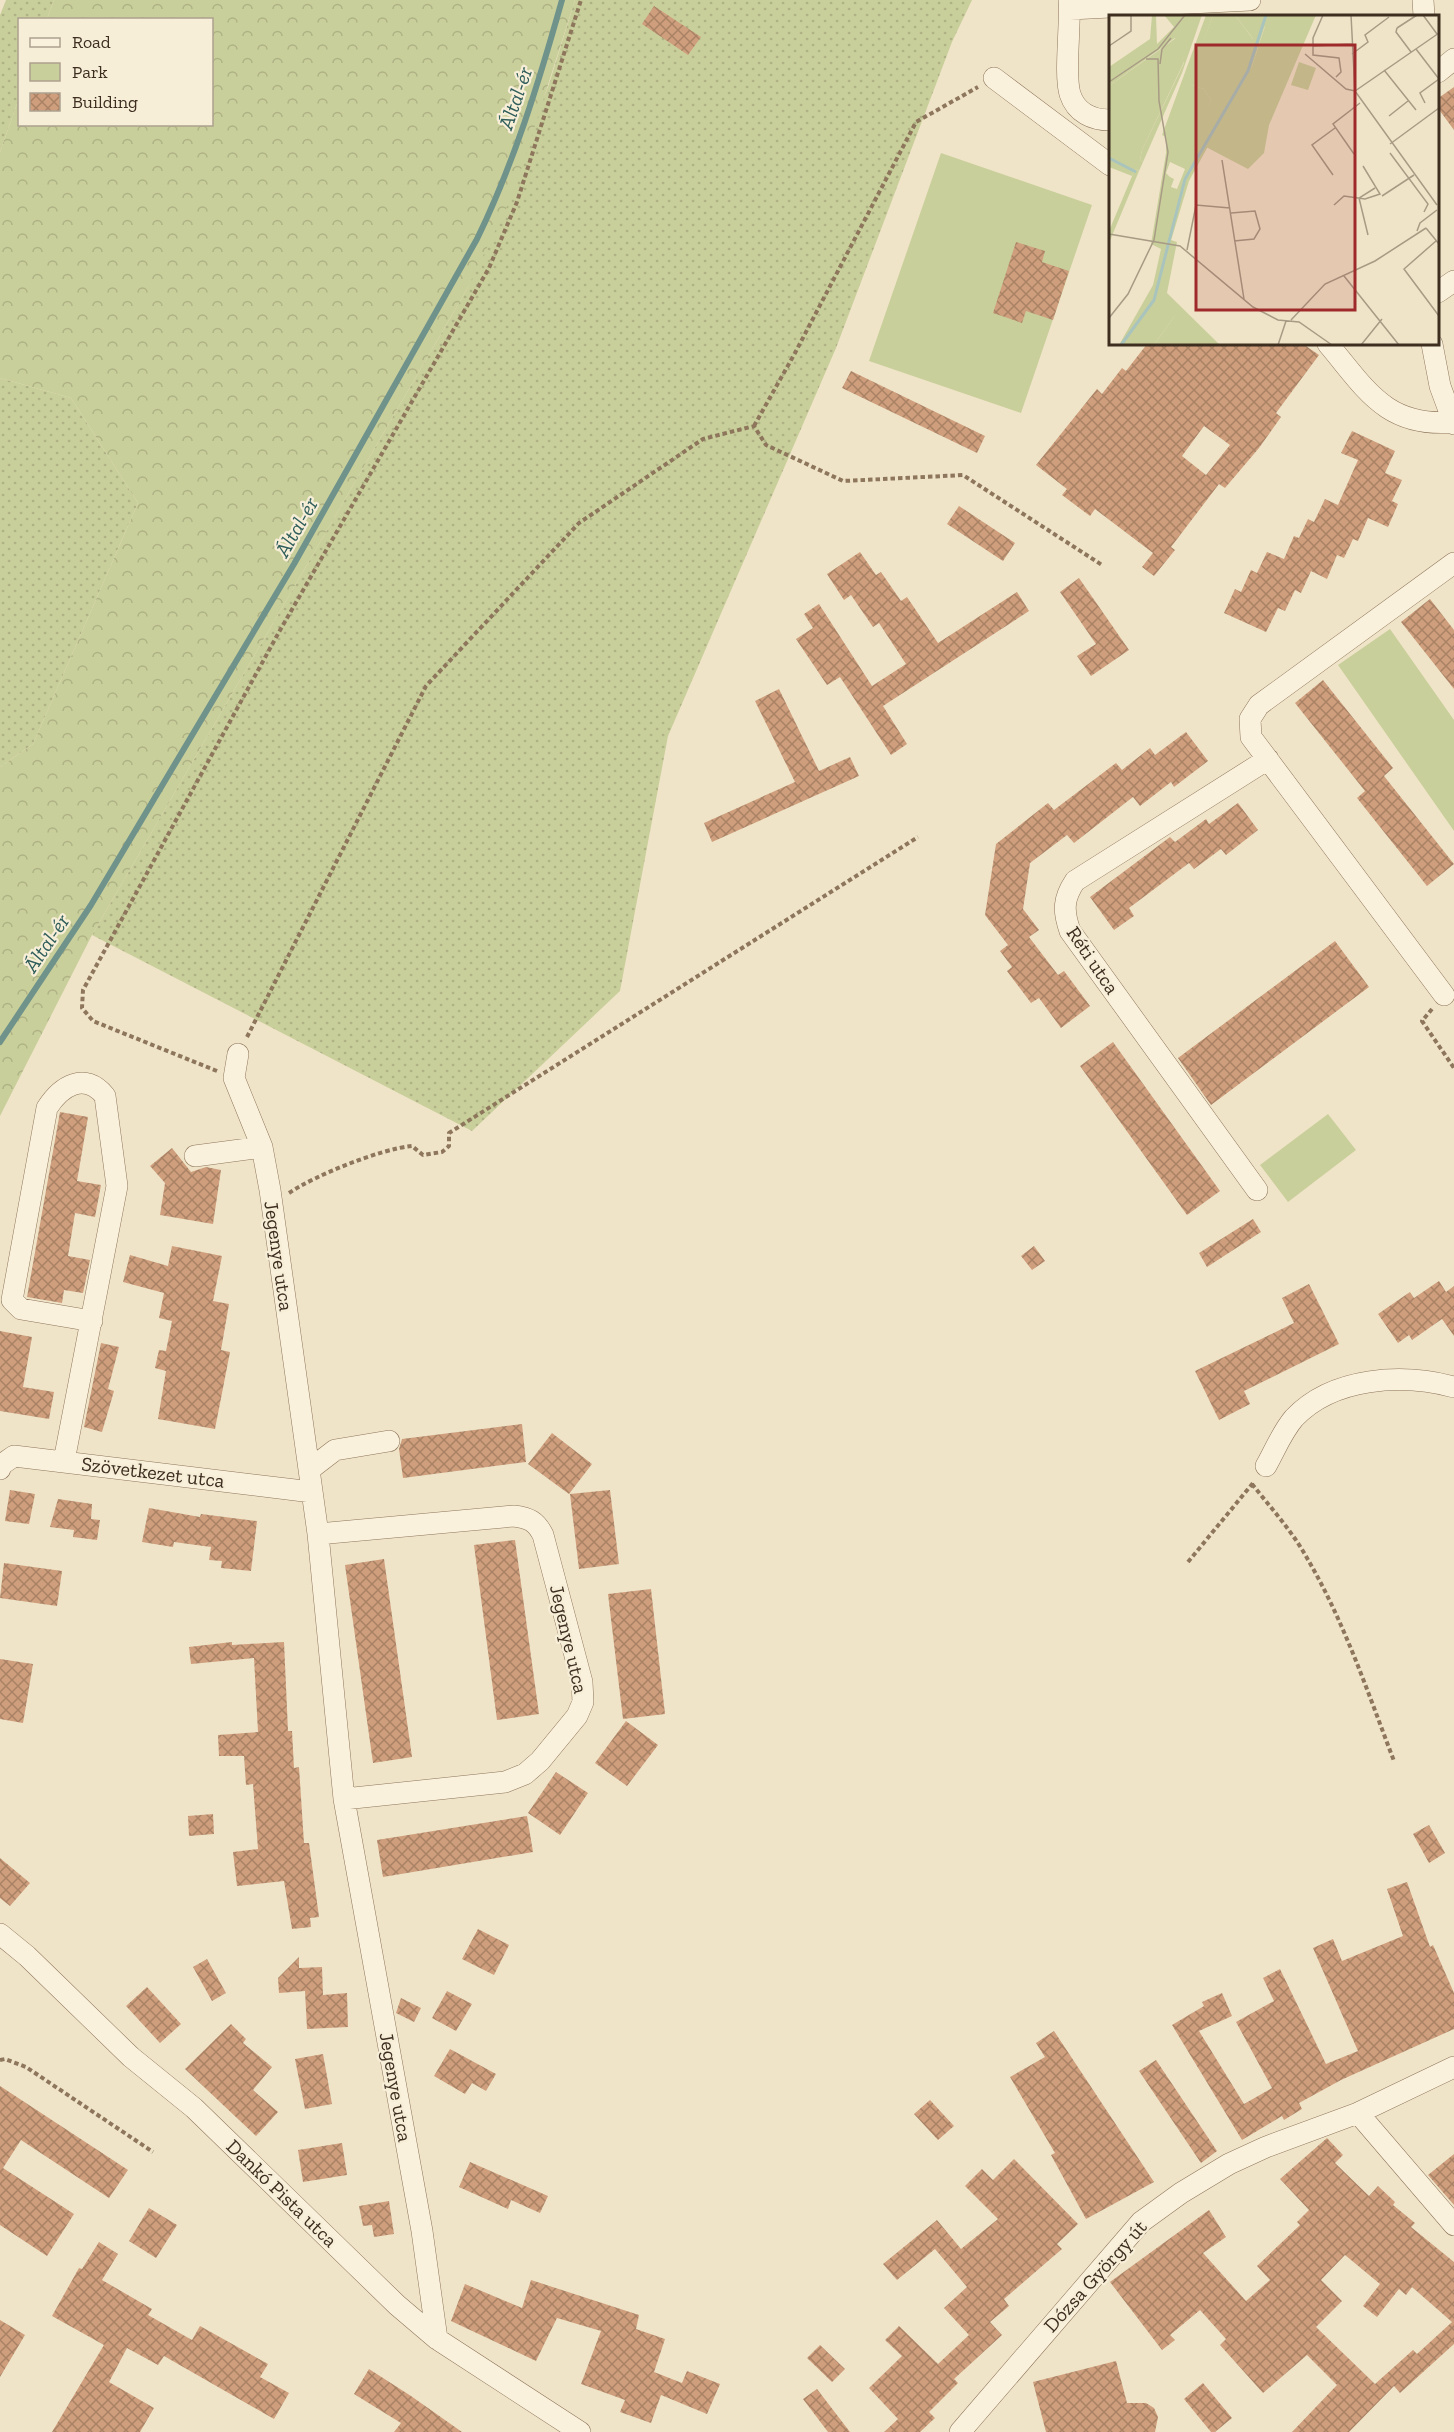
<svg xmlns="http://www.w3.org/2000/svg" width="1454" height="2432" viewBox="0 0 1454 2432" font-family="'Zilla Slab',serif">
	<style>
		.grass { fill: url(#grass-dots) }
		.forest { fill: url(#forest-crowns) }
		.park { fill: #c9cf9b }
		.lines { fill: none; stroke-linecap: round; stroke-linejoin: round }
		.stream { stroke: #6f938a; stroke-width: 6 }
		.building { fill: url(#building-cross-hatch); fill-rule: evenodd }
		.minor-casing { stroke: #8d765c; stroke-width: 22 }
		.path { stroke: #8d765c; stroke-width: 4; stroke-dasharray: 4.5 3; stroke-linecap: butt }
		.minor { stroke: #faf1dc; stroke-width: 21 }
		.labels { text-anchor: middle; dominant-baseline: central; stroke-width: 4.5; stroke-linejoin: round; paint-order: stroke }
		.street-label { font-size: 20px; fill: #3d2e20; stroke: #f7eed8 }
		.water-label { font-size: 21px; font-style: italic; fill: #2f5d5a; stroke: #f7eed8 }
		.inset-river { fill: none; stroke: #a9c4bc; stroke-width: 3 }
		.inset-road { fill: none; stroke: #a89b85; stroke-width: 1.5 }
		.view { fill: #9e2a2b; fill-opacity: 0.15; stroke: #9e2a2b; stroke-width: 3 }
		.inset-edge { fill: none; stroke: #3d2e20; stroke-width: 3 }
	</style>
	<defs>
		<pattern id="grass-dots" width="8" height="8" patternUnits="userSpaceOnUse" patternTransform="scale(1.5)"><rect width="8" height="8" fill="#c9cf9b"/><path d="M2 2h.1M6 6h.1" fill="none" stroke="#aeb285" stroke-width="1.8" stroke-linecap="round"/></pattern>
		<pattern id="forest-crowns" width="20" height="18" patternUnits="userSpaceOnUse" patternTransform="scale(1.5)"><rect width="20" height="18" fill="#c9cf9b"/><path d="M2 6a3 3 0 1 1 6 0M12 15a3 3 0 1 1 6 0" fill="none" stroke="#aeb285"/></pattern>
		<pattern id="building-cross-hatch" width="8" height="8" patternUnits="userSpaceOnUse" patternTransform="scale(1.5)"><rect width="8" height="8" fill="#cf9f7d"/><path d="M0 0l8 8M0 8l8-8" fill="none" stroke="#a98266"/></pattern>
	</defs>
	<rect width="100%" height="100%" fill="#f0e4c8"/>
	<path class="grass" d="M6 0H54L47 19 20 20 19 98 0 152V15Z
		M575 0H972L952 42 836 348 668 736 620 991 472 1131 92 935 467 289 549 84Z
		M0 378 71 398 138 503 33 744 0 767Z"/>
	<path class="forest" d="M54 0H575L514 192 467 289 92 935 0 1116V767L33 744 138 503 71 398 0 378V152L19 98 20 124H212V20L47 19Z"/>
	<path class="park" d="M941 153 1092 205 1021 413 869 361Z
		M1390 629 1454 720V831L1338 665Z
		M1328 1114 1356 1150 1288 1202 1260 1165Z"/>
	<g class="lines">
		<path class="stream" d="M0 1042 91 905 294 564 477 239C514 163 539 82 562 0"/>
	</g>
	<path class="building" d="M654 6 701 37 688 55 642 24Z
		M1454 87V130L1437 107V99Z
		M1016 242 1045 251 1042 262 1069 271 1053 320 1026 311 1022 323 993 313Z
		M1147 344H1303L1319 355 1276 413 1281 417 1259 448 1225 488 1219 484 1171 547 1175 550 1154 576 1142 567 1153 553 1095 509 1090 516 1062 495 1067 489 1036 465 1097 389 1102 394 1122 368 1126 371ZM1204 426 1230 445 1206 475 1182 456Z
		M851 371 985 436 977 453 842 388Z
		M1352 431 1395 451 1385 473 1402 480 1392 501 1398 504 1388 527 1368 518 1358 541 1353 539 1344 558 1337 555 1327 579 1311 571 1301 593 1295 590 1285 611 1278 608 1266 632 1224 613 1235 589 1241 592 1251 570 1257 573 1267 552 1284 559 1294 536 1299 538 1308 519 1314 522 1325 499 1338 505 1358 460 1341 453Z
		M959 506 1015 543 1003 561 947 524Z
		M860 552 876 575 881 572 901 601 907 597 938 643 1017 592 1029 611 883 706 907 744 891 755 840 677 827 685 796 639 813 628 804 614 819 604 872 686 906 664 879 623 873 627 851 595 844 600 827 574Z
		M1079 578 1129 650 1091 676 1077 656 1096 644 1060 592Z
		M1430 599 1454 630V689L1401 622Z
		M1323 680 1393 768 1384 776 1454 864 1427 886 1357 798 1365 791 1295 703Z
		M779 689 819 771 850 757 859 776 712 842 704 823 795 782 755 701Z
		M1186 732 1208 761 1174 787 1171 782 1140 806 1133 797 1074 843 1067 835 1030 863 1023 909 1039 930 1029 937 1058 975 1064 971 1090 1006 1061 1028 1039 998 1031 1003 1007 971 1012 967 1000 951 1008 945 985 915 996 844 1048 803 1054 810 1116 763 1122 770 1150 748 1155 755Z
		M1238 803 1258 830 1226 855 1221 849 1194 869 1189 863 1129 908 1134 916 1114 930 1090 897 1170 837 1175 842 1206 819 1209 824Z
		M1335 941 1369 987 1211 1105 1178 1058Z
		M1113 1042 1220 1191 1187 1215 1080 1066Z
		M60 1112 88 1117 77 1181 101 1185 95 1217 75 1213 68 1256 90 1260 83 1293 64 1290 62 1303 27 1297Z
		M172 1148 191 1172 206 1167 221 1170 213 1224 160 1215 165 1183 150 1166Z
		M1253 1219 1261 1232 1207 1267 1199 1253Z
		M172 1246 222 1256 213 1301 229 1304 221 1350 230 1352 215 1429 158 1419 166 1371 155 1368 159 1350 166 1351 172 1321 159 1318 164 1293 123 1282 130 1255 168 1266Z
		M1034 1246 1045 1261 1032 1270 1021 1256Z
		M1439 1281 1446 1292 1454 1286V1336L1442 1319 1412 1340 1409 1335 1398 1343 1378 1314 1410 1292 1414 1298Z
		M1309 1284 1339 1344 1244 1391 1250 1404 1219 1420 1195 1371 1294 1323 1282 1298Z
		M0 1331 32 1337 23 1387 54 1392 49 1419 0 1411Z
		M101 1343 119 1347 108 1389 114 1391 102 1432 84 1427Z
		M522 1424 526 1462 403 1478 399 1449 402 1439Z
		M552 1433 592 1464 569 1494 528 1464Z
		M10 1490 35 1494 29 1524 5 1521Z
		M610 1490 619 1564 579 1569 570 1494Z
		M58 1499 92 1504 91 1519 100 1520 97 1540 73 1537 74 1530 50 1527Z
		M149 1508 200 1517 201 1514 257 1521 251 1571 221 1568 222 1561 209 1560 211 1547 174 1542 173 1547 142 1542Z
		M515 1540 539 1714 497 1720 474 1545Z
		M384 1559 412 1757 373 1763 345 1565Z
		M4 1563 62 1571 57 1606 0 1598Z
		M651 1589 665 1714 623 1719 608 1594Z
		M232 1642V1645L284 1642 288 1731H292L294 1768 299 1767 304 1843H309L319 1917 310 1918 311 1927 292 1929 284 1881 237 1886 233 1852 258 1849 253 1784 246 1785 244 1756H219L218 1735 258 1732 254 1658 191 1664 189 1647Z
		M0 1659 33 1664 23 1723 0 1719Z
		M626 1721 658 1745 627 1786 595 1763Z
		M556 1772 588 1793 560 1835 528 1813Z
		M213 1814 214 1834 189 1836 188 1816Z
		M527 1816 533 1852 383 1877 377 1840Z
		M1429 1825 1445 1853 1429 1863 1413 1834Z
		M0 1858 30 1883 10 1906 0 1898Z
		M1407 1882 1430 1947 1433 1945 1454 1993V2029L1341 2080 1299 2103 1302 2109 1284 2120 1282 2116 1242 2140 1172 2025 1204 2006 1202 2002 1222 1993 1232 2016 1199 2031 1244 2104 1272 2088 1236 2022 1274 2001 1263 1978 1280 1969 1326 2064 1358 2051 1313 1948 1333 1939 1342 1961 1403 1936 1387 1889Z
		M478 1929 509 1945 494 1975 462 1959Z
		M299 1957V1968L322 1967 323 1995 347 1993 348 2027 307 2029 305 1991 279 1993 278 1978Z
		M207 1959 226 1993 212 2001 193 1967Z
		M147 1987 181 2024 160 2043 126 2006Z
		M447 1991 472 2004 456 2031 432 2018Z
		M401 1998 421 2008 414 2022 396 2013Z
		M231 2024 246 2039 243 2043 272 2067 253 2090 278 2112 256 2136 185 2069Z
		M1054 2031 1154 2182 1086 2219 1051 2155 1055 2153 1010 2077 1045 2057 1036 2043Z
		M450 2049 496 2074 486 2091 472 2083 465 2094 434 2076Z
		M323 2054 332 2104 305 2109 295 2059Z
		M1156 2060 1217 2151 1201 2163 1139 2071Z
		M0 2086 128 2170 109 2198 21 2140 3 2168 74 2214 47 2256 0 2225Z
		M930 2100 954 2126 938 2140 914 2114Z
		M1327 2138 1343 2155 1335 2163 1369 2196 1378 2186 1395 2202 1393 2205 1415 2223 1411 2227 1454 2262V2344L1400 2393 1394 2386 1349 2432H1292L1337 2385 1307 2355 1263 2393 1220 2345 1226 2339 1200 2310 1170 2335 1175 2340 1162 2350 1110 2282 1209 2210 1226 2237 1203 2253 1246 2301 1270 2280 1257 2266 1300 2225 1297 2222 1309 2210 1280 2179ZM1345 2255 1380 2284 1363 2306 1377 2317 1399 2289 1406 2295 1412 2287 1452 2322 1417 2354 1413 2350 1375 2384 1316 2327 1342 2301 1321 2280Z
		M342 2143 347 2175 303 2182 298 2150Z
		M1454 2154V2205L1428 2175Z
		M1014 2159 1078 2224 1057 2244 1062 2249 1004 2299 1009 2306 990 2322 1002 2335 954 2379 958 2383 929 2412 935 2418 920 2432H884L898 2419 869 2388 902 2356 885 2340 899 2326 938 2364 969 2335 944 2308 967 2287 935 2249 897 2280 883 2264 937 2220 961 2249 998 2219 965 2186 982 2169 993 2180Z
		M470 2162 548 2196 540 2213 511 2200 508 2209 459 2187Z
		M389 2201 394 2234 374 2237 372 2225 363 2226 359 2206Z
		M149 2208 177 2225 156 2258 129 2241Z
		M99 2242 118 2254 102 2280 152 2309 148 2315 192 2340 200 2326 268 2364 260 2377 289 2393 274 2419 164 2356 158 2365 127 2348 109 2382 154 2408 140 2432H52L104 2345 52 2316 79 2268 82 2269Z
		M531 2280 639 2315 636 2329 665 2339 654 2372 682 2383 687 2371 720 2384 707 2414 661 2395 651 2423 620 2412 625 2400 581 2384 601 2331 557 2318 536 2361 451 2321 465 2284 522 2308Z
		M0 2320 25 2335 0 2377Z
		M820 2345 845 2369 832 2382 807 2358Z
		M1116 2361 1127 2403H1146L1154 2408 1158 2417 1155 2432H1046L1033 2382Z
		M369 2369 411 2396 462 2432H394L401 2423 354 2394Z
		M1203 2383 1232 2418 1215 2432H1211L1184 2399Z
		M817 2389 850 2432H828L803 2399Z"/>
	<g class="lines">
		<defs>
			<path id="minor" d="M1069 0C1071 24 1064 75 1070 94 1076 113 1093 120 1110 120
				M1423 0 1424 16
				M1070 9 1250 0
				M1438 72 1454 59
				M994 78 1110 165
				M1438 292 1454 281
				M1328 344C1366 389 1386 428 1454 422
				M1432 344 1440 386 1454 424
				M1444 995 1251 737 1250 719 1259 705 1454 563
				M238 1054 234 1078 262 1147 270 1190 318 1534 344 1799 422 2231 437 2339
				M195 1156 262 1147
				M1257 1190 1070 931C1063 911 1063 899 1075 881L1268 759
				M64 1461 117 1186 105 1096C85 1071 61 1086 47 1108L12 1300 21 1309 92 1321
				M1266 1466C1275 1450 1282 1432 1294 1418 1333 1377 1402 1373 1454 1387
				M0 1469 1 1465 14 1456 312 1492
				M309 1470 335 1450 389 1441
				M318 1534 514 1516C529 1518 536 1521 543 1535L582 1682 583 1702 577 1716 540 1761 525 1774 505 1782 344 1799
				M0 1934 27 1956 131 2057 194 2108 397 2305 437 2339 580 2432
				M1358 2113 1454 2225
				M960 2432 1141 2222 1181 2193 1229 2164 1266 2147 1358 2113 1454 2067"/>
		</defs>
		<use href="#minor" class="minor-casing"/>
		<path class="path" d="M754 426 795 353 916 122 978 87
			M1432 1009 1422 1021 1454 1068
			M247 1037 426 686 579 523 703 439 754 426 766 445 843 481 963 475 1102 565
			M217 1071 93 1021 82 1008 83 990 279 632 489 268 517 202 581 0
			M289 1193C316 1175 380 1149 412 1146L423 1155 442 1152 449 1146V1133L918 837
			M1252 1484C1271 1508 1292 1531 1307 1558 1344 1621 1368 1693 1394 1761
			M1188 1562 1253 1483
			M0 2060 5 2059 26 2067 153 2152"/>
		<use href="#minor" class="minor"/>
	</g>
	<g class="labels">
		<g class="street-label">
			<text transform="translate(1093 960) rotate(56)">Réti utca</text>
			<text transform="translate(279 1256) rotate(82)">Jegenye utca</text>
			<text transform="translate(153 1472) rotate(7)">Szövetkezet utca</text>
			<text transform="translate(569 1639) rotate(77)">Jegenye utca</text>
			<text transform="translate(396 2087) rotate(80)">Jegenye utca</text>
			<text transform="translate(282 2193) rotate(44)">Dankó Pista utca</text>
			<text transform="translate(1095 2276) rotate(-48)">Dózsa György út</text>
		</g>
		<g class="water-label">
			<text transform="translate(515 98) rotate(-71)">Által-ér</text>
			<text transform="translate(296 527) rotate(-60)">Által-ér</text>
			<text transform="translate(46 943) rotate(-56)">Által-ér</text>
		</g>
	</g>
	<g transform="translate(1109 15)">
		<rect width="330" height="330" fill="#f0e4c8"/>
		<path d="M43 0H47L48 29 65 12 55 0H93L73 58 34 147 31 145 33 135 75 48 66 23 0 71V52L41 24ZM97 0H104L80 69 95 74 102 85 76 154 61 147 57 158 61 162 57 217 64 219 62 225 68 227 58 278 111 330H45L67 299 40 330H10L44 270 52 234 42 229 57 138V122L53 120ZM126 0H207L160 110 155 138 139 154 97 132 143 51 156 11 145 25ZM26 154 30 156 0 228V216Z" fill="#c9cf9b"/>
		<path d="M104 0H126L144 24 151 8 156 10 143 51 80 166 64 219 55 221 50 213 56 169 61 162 65 164 62 172 68 174 76 154 71 146 74 123 91 111 102 85 95 74 79 69ZM67 23 75 47 33 135 31 145 34 147 30 156 26 154 23 161 0 152V71ZM64 291 67 299 45 330H40V322Z" fill="#c9cf9b"/>
		<path d="M190 47 207 53 199 75 182 70Z" fill="#c9cf9b"/>
		<path class="inset-river" d="M0 143 27 157M12 330 45 285 76 164 139 56 157 0"/>
		<path class="inset-road" d="M214 0 204 23V40L230 43 232 57 227 62M242 0 246 76 328 190M314 0 328 19M288 13 287 17 302 37M288 13 308 0M0 31 22 16V0M204 31 243 29M307 34 330 64M196 39 237 74 246 76 330 18M243 39 259 27 256 20 280 2M51 49 53 34 62 23M275 55 307 95M0 67 49 34 76 0M316 88 311 78 330 64M280 101 299 86M281 129 330 93M281 138 319 189 315 197M245 139 224 109 251 88M113 145 135 284M224 160 203 130 226 113M273 181 305 160M225 190 235 181 256 184 271 179 254 151M122 198 146 196 151 214 145 224 125 226M317 213 330 229M308 216 311 208 328 195M0 219 71 231 144 292 169 305 190 307 223 330M259 220 250 183 266 173M327 226 295 254 330 301M78 235 87 190 121 193M235 261 290 330M0 303 19 279 45 225 59 137 50 86 49 44H37M182 305 216 269 266 246 317 213M169 330 177 306M252 330 273 304"/>
		<path class="view" d="M87 30H246V295H87Z"/>
		<rect width="330" height="330" class="inset-edge"/>
	</g>
	<rect x="18" y="18" width="195" height="108" fill="#f7eed8" stroke="#ada18e" stroke-width="1.5"/>
	<rect x="30" y="38" width="30" height="9" fill="#faf1dc" stroke="#ada18e" stroke-width="1.5"/>
	<text x="72" y="48" font-size="18" fill="#3d2e20">Road</text>
	<rect x="30" y="63" width="30" height="18" fill="#c9cf9b" stroke="#ada18e" stroke-width="1.5"/>
	<text x="72" y="78" font-size="18" fill="#3d2e20">Park</text>
	<rect x="30" y="93" width="30" height="18" fill="url(#building-cross-hatch)" stroke="#ada18e" stroke-width="1.5"/>
	<text x="72" y="108" font-size="18" fill="#3d2e20">Building</text>
</svg>
